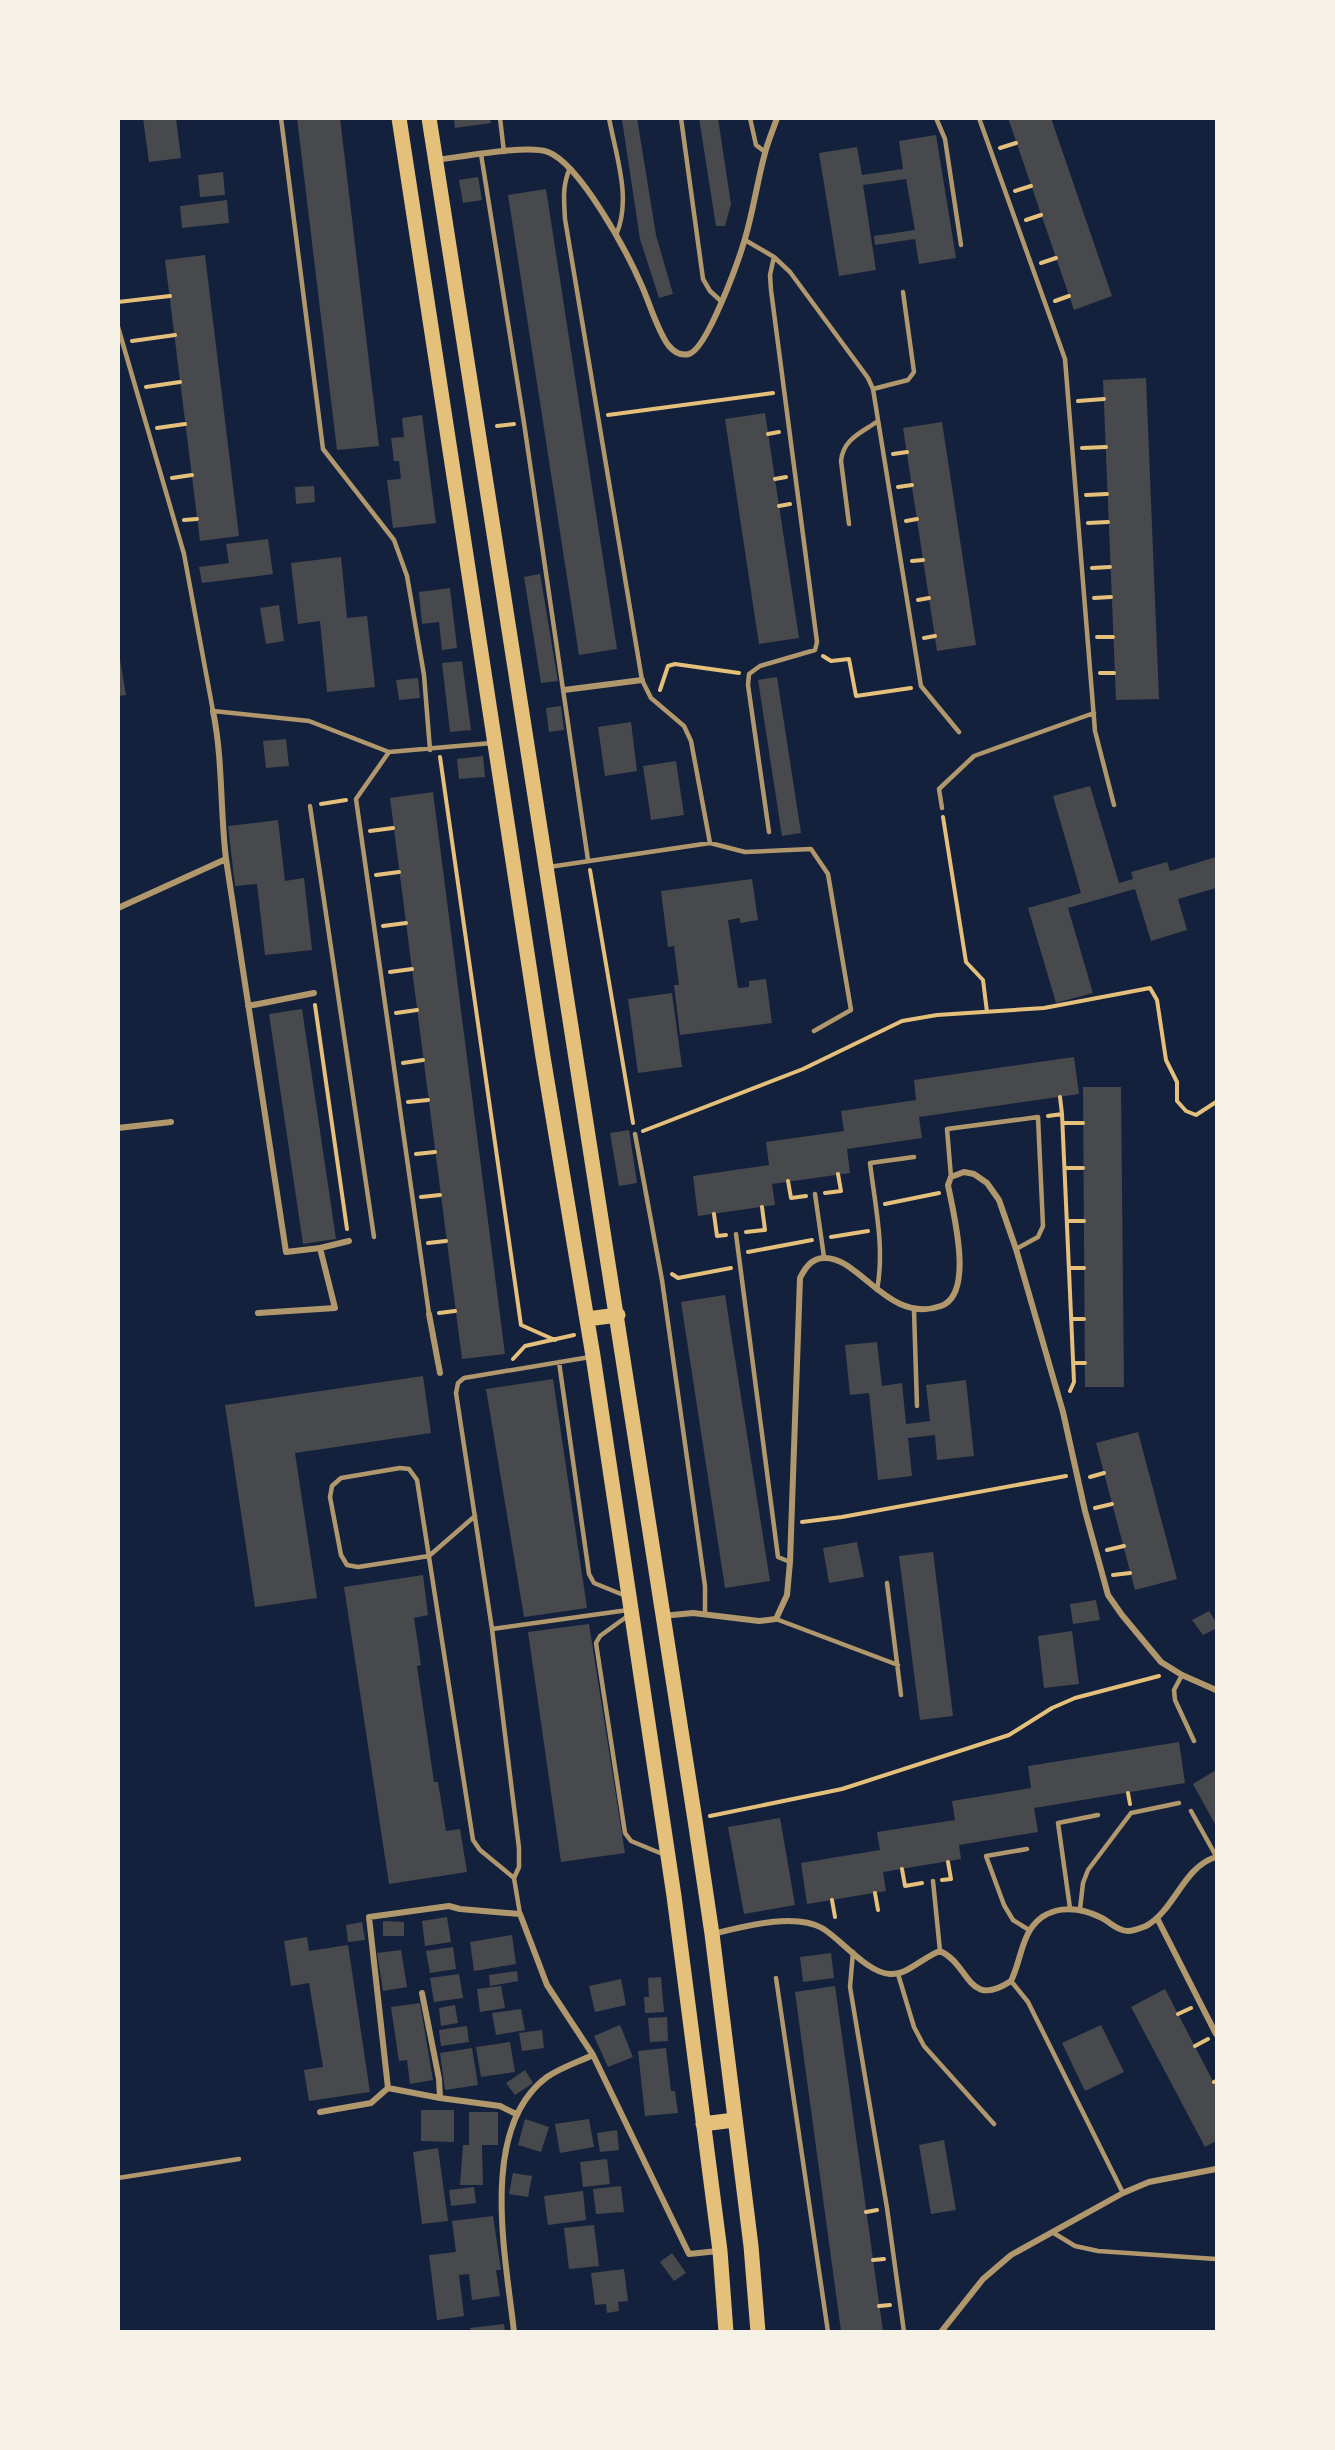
<svg xmlns="http://www.w3.org/2000/svg" width="1335" height="2450" viewBox="0 0 1335 2450" font-family="'Exo 2',sans-serif">
	<style>
		.building { fill: #48494c }
		.lines { fill: none; stroke-linecap: round; stroke-linejoin: round }
		.path { stroke: #e5c07b; stroke-width: 4 }
		.service { stroke: #b1986c; stroke-width: 4.5 }
		.minor { stroke: #b1986c; stroke-width: 6 }
		.primary { stroke: #e5c07b; stroke-width: 15 }
	</style>
	<rect width="100%" height="100%" fill="#14213d"/>
	<path class="building" d="M143 118H176L181 158 149 162Z
		M297 118H340L379 446 337 450Z
		M454 118H490L491 123 455 128Z
		M630 118H637L656 235 673 294 659 298 640 239 622 120Z
		M699 118H718L731 204 725 226H716Z
		M1008 118H1051L1112 296 1074 310Z
		M936 135 956 258 919 264 915 239 875 245 874 236 915 230 906 179 863 185 876 270 839 276 819 153 857 147 862 175 903 169 899 141Z
		M223 172 225 195 200 197 198 175Z
		M478 177 482 200 463 203 459 180Z
		M546 189 617 649 579 655 508 195Z
		M227 200 229 223 182 228 180 206Z
		M205 255 239 536 200 541 165 260Z
		M1146 378 1159 699 1116 700 1103 380Z
		M765 413 799 638 759 644 725 419Z
		M422 415 436 523 393 528 387 480 401 479 399 461H394L391 438 404 437 402 418Z
		M942 422 976 645 937 651 903 428Z
		M314 486 315 502 296 504 295 487Z
		M268 539 273 574 202 583 199 567 229 563 226 544Z
		M341 557 347 618 367 616 375 687 327 692 320 621 298 624 291 563Z
		M540 574 558 681 541 683 524 577Z
		M450 588 457 648 442 650 439 622 422 624 419 592Z
		M279 605 284 641 266 644 260 608Z
		M118 648 126 695 118 696Z
		M462 661 471 730 450 732 442 663Z
		M777 677 801 833 782 836 758 680Z
		M418 678 420 698 399 700 396 680Z
		M561 706 564 730 549 732 546 708Z
		M631 722 637 771 605 776 598 727Z
		M286 739 289 766 266 768 263 741Z
		M483 756 485 777 459 779 457 759Z
		M676 761 684 815 651 820 643 766Z
		M1090 786 1119 883 1133 879 1131 872 1167 862 1170 871 1216 857V888L1178 899 1187 930 1151 941 1135 889 1068 908 1093 993 1056 1003 1028 908 1081 893 1053 796Z
		M433 792 505 1354 462 1359 390 798Z
		M278 820 285 881 304 878 312 950 265 955 257 884 235 886 228 826Z
		M752 879 758 920 740 923V918L728 920 738 988 749 987V981L766 979 772 1023 680 1035 674 985H679L674 946 668 947 661 891Z
		M672 993 682 1067 638 1073 628 999Z
		M302 1009 336 1239 303 1244 269 1014Z
		M1074 1057 1079 1094 919 1117 922 1138 847 1149 850 1173 772 1184 775 1205 698 1216 693 1176 769 1165 766 1142 844 1131 841 1111 916 1100 914 1080Z
		M1083 1087H1121L1124 1387H1085Z
		M629 1130 637 1183 619 1186 610 1133Z
		M725 1295 770 1581 725 1588 681 1302Z
		M877 1342 882 1386 902 1383 906 1424 930 1421 926 1385 966 1380 974 1456 937 1460 935 1435 908 1438 912 1476 878 1480 869 1393 850 1395 845 1345Z
		M423 1376 431 1433 295 1453 317 1598 255 1607 225 1405Z
		M553 1379 587 1608 524 1617 486 1389Z
		M1138 1432 1177 1579 1135 1590 1096 1443Z
		M857 1542 864 1577 829 1583 823 1548Z
		M933 1552 953 1716 920 1720 899 1556Z
		M423 1575 428 1615 414 1618 421 1665 417 1666 434 1782H438L446 1831 460 1829 467 1872 389 1884 344 1587Z
		M1096 1600 1100 1620 1073 1624 1070 1604Z
		M1209 1611 1216 1622V1631L1215 1629 1203 1635 1192 1620Z
		M589 1624 625 1853 561 1862 528 1632Z
		M1072 1631 1079 1684 1044 1688 1038 1636Z
		M1179 1742 1185 1783 1034 1808 1038 1832 959 1845 961 1859 883 1872 886 1891 807 1904 801 1863 880 1850 877 1832 955 1820 952 1801 1031 1788 1028 1766Z
		M1216 1770V1826L1193 1784Z
		M780 1818 795 1905 744 1914 728 1827Z
		M447 1917 451 1942 425 1946 422 1921Z
		M383 1921 404 1922V1936H383Z
		M362 1922 365 1940 348 1942 346 1925Z
		M512 1935 516 1964 474 1971 470 1942Z
		M307 1937 309 1951 348 1945 370 2092 309 2101 304 2070 323 2067 309 1983 291 1986 284 1941Z
		M453 1947 456 1969 430 1973 426 1951Z
		M401 1950 407 1987 383 1991 377 1953Z
		M831 1953 834 1978 803 1982 800 1957Z
		M517 1971 518 1981 490 1986 489 1975Z
		M459 1974 463 1998 434 2002 430 1978Z
		M661 1977 664 2012 645 2013 644 1997H649L648 1978Z
		M621 1979 626 2005 595 2012 589 1986Z
		M501 1986 505 2008 480 2012 477 1989Z
		M835 1986 883 2331H841L795 1992Z
		M1165 1989 1216 2087V2141L1205 2147 1131 2007Z
		M420 2003 433 2080 410 2084 407 2060 399 2061 391 2007Z
		M455 2005 458 2023 441 2026 439 2008Z
		M521 2009 525 2030 496 2035 492 2013Z
		M667 2017 668 2041 650 2042 648 2018Z
		M620 2025 633 2057 608 2067 594 2036Z
		M1101 2025 1124 2072 1085 2091 1062 2043Z
		M467 2026 469 2042 441 2046 439 2030Z
		M542 2030 544 2048 522 2051 519 2033Z
		M510 2042 515 2072 481 2077 476 2047Z
		M472 2048 478 2085 445 2090 440 2053Z
		M666 2048 671 2091H675L678 2113 645 2116 638 2051Z
		M525 2070 533 2083 515 2095 506 2083Z
		M421 2110H454V2142L421 2141Z
		M469 2112H498V2145H482L483 2185H460L463 2145H469Z
		M525 2119 549 2127 541 2152 518 2145Z
		M589 2119 594 2147 560 2153 555 2124Z
		M617 2130 619 2150 600 2152 597 2133Z
		M944 2140 956 2210 931 2214 919 2145Z
		M438 2148 448 2221 422 2224 413 2152Z
		M607 2159 610 2184 583 2187 580 2162Z
		M513 2173 532 2176 528 2197 509 2194Z
		M621 2186 624 2212 596 2214 593 2189Z
		M474 2187 476 2203 451 2206 449 2190Z
		M583 2191 586 2220 548 2225 544 2196Z
		M493 2216 501 2270H496L500 2296 472 2300 469 2274 459 2275 464 2316 437 2320 429 2255 456 2252 452 2221Z
		M594 2225 599 2266 569 2269 564 2228Z
		M672 2253 686 2273 674 2281 660 2262Z
		M624 2269 628 2301 618 2302 619 2311 607 2313 606 2304 595 2305 591 2273Z
		M504 2324 505 2331H471L470 2328Z"/>
	<g class="lines">
		<path class="path" d="M1000 148 1016 143
			M1015 191 1031 186
			M1026 220 1041 215
			M1041 263 1056 258
			M1055 301 1069 296
			M118 302 170 296
			M132 341 175 335
			M146 387 180 382
			M1078 401 1104 399
			M608 415 773 393
			M497 426 514 424
			M157 428 185 424
			M768 434 779 432
			M1082 448 1106 447
			M893 454 907 452
			M172 478 192 475
			M775 479 786 477
			M898 487 912 485
			M1086 495 1107 494
			M779 506 790 504
			M184 520 197 519
			M906 521 917 519
			M1088 523 1108 522
			M912 561 923 560
			M1092 568 1110 567
			M1094 598 1111 597
			M918 600 929 598
			M1097 637H1113
			M924 638 935 636
			M823 656 831 661 849 659 856 696 911 688
			M1100 673H1114
			M660 690 668 666 675 664 739 673
			M440 757 521 1325 555 1340
			M321 804 346 800
			M943 817 966 962 983 980 987 1012
			M370 831 393 828
			M590 870 633 1123
			M376 875 399 872
			M383 926 406 923
			M390 972 412 969
			M315 1005 347 1229
			M396 1013 417 1010
			M403 1063 423 1060
			M408 1102 428 1100
			M1062 1114 1074 1382 1070 1391
			M1048 1116 1062 1114 1060 1097
			M1063 1123H1083
			M643 1131 803 1069 902 1021 937 1015 1044 1008 1150 988 1157 1000 1166 1060 1177 1082V1101L1186 1111 1196 1115 1216 1102
			M416 1154 435 1152
			M1065 1168H1083
			M788 1181 791 1198 806 1196
			M825 1193 841 1191 838 1174
			M421 1197 440 1195
			M885 1204 939 1193
			M714 1214 717 1236 726 1235
			M1067 1221H1084
			M746 1232 765 1230 762 1207
			M831 1237 868 1231
			M428 1243 446 1241
			M748 1252 812 1240
			M1069 1268H1084
			M672 1274 678 1278 731 1268
			M439 1313 455 1311
			M1071 1319H1084
			M513 1359 525 1346 574 1335
			M1073 1363H1085
			M1090 1477 1104 1473
			M1095 1508 1112 1504
			M802 1522 842 1517 1066 1476
			M1107 1550 1124 1546
			M1113 1575 1130 1573
			M1128 1793 1130 1804
			M710 1816 842 1789 1009 1735 1052 1708 1075 1698 1159 1676
			M902 1869 905 1886 922 1883
			M942 1880 951 1879 948 1862
			M875 1893 878 1910
			M832 1900 835 1917
			M1178 2014 1191 2008
			M1195 2046 1208 2039
			M1214 2082 1216 2081
			M866 2212 877 2210
			M873 2260 884 2259
			M879 2306 890 2305"/>
		<path class="service" d="M281 118 323 449 394 540 407 576 424 675 430 750
			M500 118 504 152
			M609 118C616 156 632 199 616 235
			M681 118 703 279 710 291 722 302
			M750 118 756 145 765 152
			M936 118 945 139 961 245
			M979 118 1065 359 1095 731 1114 805
			M481 154 524 423 588 860
			M570 168C562 186 564 200 565 219L642 680 651 698 684 726 691 741 710 843
			M745 240 774 257 790 272 868 378 873 389 921 686 959 732
			M118 327 184 554 213 711 309 721 389 752 492 743
			M873 389 908 380 914 372 903 292
			M849 524 841 461C843 439 861 433 878 421
			M389 752 356 799 429 1314
			M310 806 374 1237
			M942 808 939 789 974 756 1094 713
			M769 832 748 685 749 674 760 666 815 650 817 642 771 290 770 275 774 257
			M549 867 710 843 745 852 811 849 828 874 851 1010 814 1031
			M635 1134 662 1280 705 1586V1614
			M951 1177 947 1129 1038 1117 1043 1226 1038 1237 1016 1249
			M815 1194 824 1257
			M736 1234 778 1557 790 1562
			M877 1290C885 1248 875 1205 870 1163L914 1157
			M914 1310 917 1406
			M559 1362 589 1574 594 1583 626 1596
			M475 1516 429 1556 358 1567 347 1565 341 1555 330 1497 332 1486 341 1478 400 1468 409 1469 417 1480 473 1840 480 1850 514 1878
			M887 1583 901 1695
			M629 1615 600 1636 596 1643 625 1833 631 1841 665 1855
			M776 1619 898 1665
			M492 1629 628 1610
			M1182 1675 1174 1690 1175 1700 1194 1741
			M1191 1811 1216 1856
			M1027 1849 986 1856 1004 1905 1013 1920 1029 1930
			M933 1881 940 1951
			M1070 1908 1058 1823 1098 1815
			M1080 1909 1083 1883 1088 1870 1131 1813 1179 1803
			M520 1914 514 1878 519 1867V1848L492 1629 456 1393 458 1383 464 1378 590 1357
			M853 1952 850 1987 887 2208 904 2332
			M898 1974 914 2027 924 2046 994 2124
			M776 1978 828 2332
			M1011 1981 1028 2002 1123 2193
			M118 2178 239 2159
			M1052 2232 1075 2246 1098 2251 1216 2259"/>
		<path class="minor" d="M436 160C461 157 528 144 548 152 580 164 627 252 641 284 649 301 658 333 669 346 674 352 681 356 689 354 707 349 738 262 744 242 753 213 757 182 765 153 768 141 773 130 777 118
			M564 690 642 680
			M213 711C223 760 220 810 226 859L286 1252 320 1248 335 1308 258 1313
			M118 908 226 859
			M248 1006 314 993
			M118 1128 171 1122
			M320 1248 349 1241
			M429 1314 440 1373
			M662 1616 693 1613 759 1621 776 1619 787 1595 790 1562 800 1278C805 1268 811 1259 823 1258 859 1255 888 1325 941 1306 975 1294 953 1212 948 1185L951 1177 964 1172 974 1174 987 1183 999 1200 1016 1249 1063 1412 1085 1511 1108 1595 1122 1615 1161 1662 1182 1675 1216 1690
			M1157 1918 1216 2034
			M712 1934C742 1927 794 1912 822 1928 841 1939 867 1973 890 1974 908 1975 923 1957 940 1951 970 1964 967 2010 1011 1981 1019 1965 1021 1944 1030 1930 1046 1905 1076 1905 1100 1917 1109 1921 1117 1931 1128 1931 1133 1931 1141 1928 1146 1926 1175 1910 1183 1867 1216 1857
			M422 1993 439 2079 440 2098
			M388 2088 369 1917 449 1906 460 1909 520 1914 547 1985 593 2055
			M320 2112 371 2103 388 2088 440 2098 500 2106 516 2114
			M514 2332C506 2258 478 2128 547 2077 560 2068 578 2062 593 2055L689 2254 718 2251
			M941 2332 983 2279 1011 2255 1123 2193 1149 2182 1216 2169"/>
		<path class="primary" d="M399 118 543 1057 593 1356 674 1896 720 2251 726 2332
			M429 118 695 1820 712 1934 751 2246 758 2332
			M587 1319 618 1315
			M703 2124 734 2120"/>
	</g>
	<rect width="1335" height="2450" fill="none" stroke="#f6f1e7" stroke-width="240"/>
</svg>
